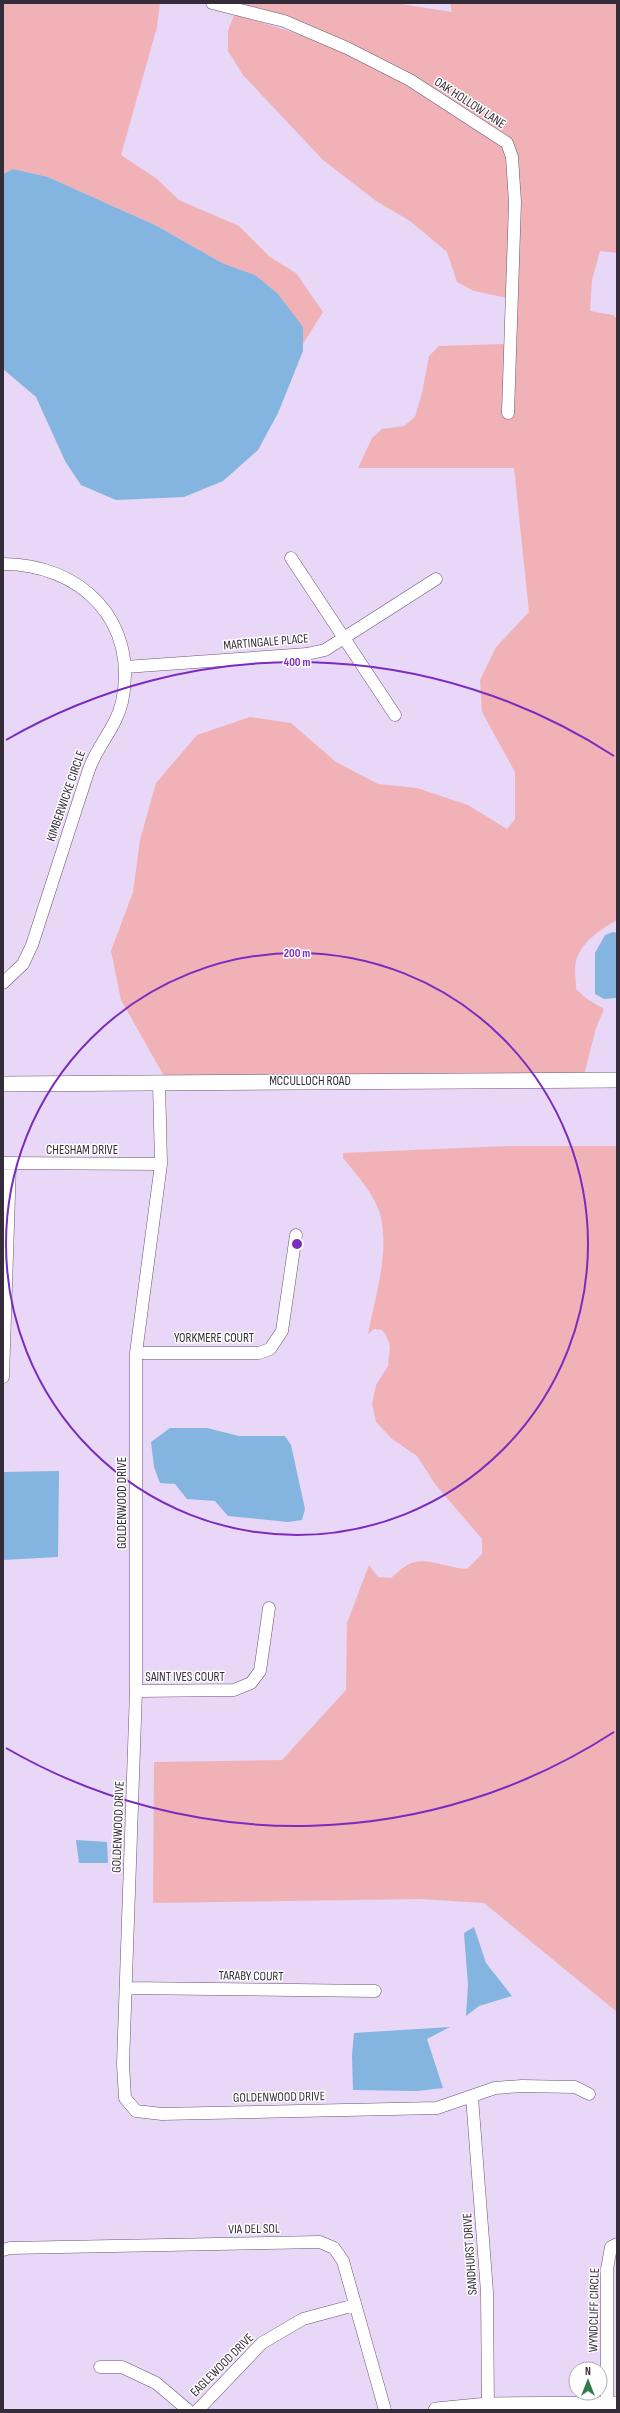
<svg xmlns="http://www.w3.org/2000/svg" width="620" height="2413" viewBox="0 0 620 2413" font-family="'Sofia Sans Condensed',sans-serif">
	<style>
		.green { fill: #f1b2b7 }
		.water { fill: #84b4e0 }
		.lines { fill: none; stroke-linecap: round; stroke-linejoin: round }
		.minor-casing { stroke: #675872; stroke-width: 13 }
		.tertiary-casing { stroke: #675872; stroke-width: 16 }
		.minor { stroke: #fff; stroke-width: 12 }
		.tertiary { stroke: #fff; stroke-width: 15 }
		.ring { fill: none; stroke: #7b2cbf; stroke-width: 2 }
		.labels { text-anchor: middle; dominant-baseline: central; stroke-width: 3; stroke-linejoin: round; paint-order: stroke }
		.street-label { font-size: 13px; fill: #342d39; stroke: #fff }
		.centre { fill: #7b2cbf; stroke: #fff; stroke-width: 2 }
		.ring-label { font-size: 12px; text-anchor: middle; font-weight: bold; fill: #7b2cbf; stroke: #fff; stroke-width: 3; stroke-linejoin: round; paint-order: stroke }
	</style>
	<rect width="100%" height="100%" fill="#e8d7f6"/>
	<path class="green" d="M3 3H160L157 27 121 155 157 179 179 200 239 226 270 257 296 273 323 312 303 344V327L255 275 222 263 157 226 48 177 13 169 3 174Z
		M239 3H395L452 12 450 3H617V253L600 251 592 280 590 311 613 315 617 319V920C601 929 581 942 576 961 574 969 576 981 576 989L587 999 604 1009 596 1028 584 1075 164 1076 121 1000 111 951 133 892 140 840 156 783 197 735 250 717 291 723 336 762 378 784 417 788 468 805 507 829 515 819V772L482 712 480 680 496 647 529 612 514 468H358L372 438 382 429 404 426 415 417 422 393 429 356 439 346 505 344 503 418H513L520 203 517 156 423 82Z
		M234 15C295 30 354 53 408 86 440 105 471 127 503 147 517 185 508 256 507 298L474 291 457 282 447 252 410 221 376 201 323 160 243 75 228 51V31Z
		M508 1146H617V2012L484 1903 420 1899 153 1903 154 1762 282 1760 346 1690 347 1623 369 1565 378 1577 391 1578C396 1574 400 1569 406 1566 423 1554 448 1569 467 1569L482 1554V1539L435 1484 417 1456 392 1439 376 1422 372 1404 376 1385 388 1366 390 1346 386 1335 382 1330 374 1329 368 1334C375 1297 389 1255 381 1218 377 1197 356 1174 343 1158V1153Z"/>
	<path class="water" d="M13 169 48 177 157 226 222 263 255 275 278 294 303 327V351L278 413 258 450 223 481 184 497 116 500 81 485 65 461 36 397 3 369V174Z
		M613 932 617 933V998L604 999 595 994V953L605 935Z
		M170 1428H207L239 1436H285L291 1445 305 1509 302 1520 288 1522 228 1516 215 1501 187 1499 175 1484 160 1483 154 1467 151 1442Z
		M59 1471 58 1557 3 1560V1472Z
		M76 1840 107 1842 108 1863H79Z
		M474 1927 486 1963 512 1996 479 2006 466 2016 468 1985 464 1933Z
		M450 2027 427 2039 443 2088 417 2091 353 2090 352 2055 354 2033Z"/>
	<g class="lines">
		<defs>
			<path id="minor" d="M212 3 284 21 347 48 410 80 507 143 512 157 515 202 508 413
				M291 558 395 715
				M3 564C81 564 139 621 122 702 116 728 96 747 88 772 69 830 50 888 32 945L23 964 3 983
				M125 667 307 654 325 650 436 579
				M159 1082 161 1164 136 1353V1691L123 2064 125 2098 136 2111 162 2114 437 2108 495 2088 522 2086 575 2087 589 2094
				M3 1163 161 1164
				M136 1353H259L270 1349 282 1331 296 1235
				M3 1377 10 1164
				M136 1691 234 1690 251 1683 260 1671 269 1608
				M127 1988 375 1991
				M472 2097 487 2292 488 2410
				M3 2250 10 2248 320 2242 334 2248 343 2261 385 2410
				M100 2367H122L156 2383 188 2410
				M607 2404V2269L611 2247 617 2244
				M198 2410 262 2343 303 2319 355 2305"/>
			<path id="tertiary" d="M3 1084 617 1080
				M436 2410 488 2405 617 2404"/>
		</defs>
		<use href="#minor" class="minor-casing"/>
		<use href="#tertiary" class="tertiary-casing"/>
		<use href="#minor" class="minor"/>
		<use href="#tertiary" class="tertiary"/>
	</g>
	<g class="ring">
		<circle cx="297" cy="1244" r="291"/>
		<path d="M614 1732A582 582 0 0 1 6 1748M6 740A582 582 0 0 1 614 756"/>
	</g>
	<g class="labels">
		<g class="street-label">
			<text transform="translate(470 103) rotate(33)">OAK HOLLOW LANE</text>
			<text transform="translate(266 642) rotate(-5)">MARTINGALE PLACE</text>
			<text transform="translate(66 796) rotate(-71)">KIMBERWICKE CIRCLE</text>
			<text x="310" y="1081">MCCULLOCH ROAD</text>
			<text x="82" y="1150">CHESHAM DRIVE</text>
			<text x="214" y="1338">YORKMERE COURT</text>
			<text transform="translate(122 1503) rotate(-90)">GOLDENWOOD DRIVE</text>
			<text x="185" y="1677">SAINT IVES COURT</text>
			<text transform="translate(118 1827) rotate(-88)">GOLDENWOOD DRIVE</text>
			<text transform="translate(251 1976) rotate(1)">TARABY COURT</text>
			<text transform="translate(279 2097) rotate(-1)">GOLDENWOOD DRIVE</text>
			<text transform="translate(254 2229) rotate(-1)">VIA DEL SOL</text>
			<text transform="translate(470 2254) rotate(-94)">SANDHURST DRIVE</text>
			<text transform="translate(594 2310) rotate(-89)">WYNDCLIFF CIRCLE</text>
			<text transform="translate(222 2365) rotate(-45)">EAGLEWOOD DRIVE</text>
		</g>
	</g>
	<circle cx="297" cy="1244" r="6" class="centre"/>
	<g class="ring-label">
		<text x="297" y="666">400 m</text>
		<text x="297" y="957">200 m</text>
	</g>
	<rect width="620" height="2413" fill="none" stroke="#342d39" stroke-width="8"/>
	<g transform="translate(588 2381)"><circle r="19" fill="#ffffff" stroke="#aeabb0"/>
	<path d="M0-3L7 15L0 10L-7 15Z" fill="#327b49"/>
	<text y="-6" font-size="11" font-weight="bold" text-anchor="middle" fill="#342d39">N</text>
	</g>
</svg>
